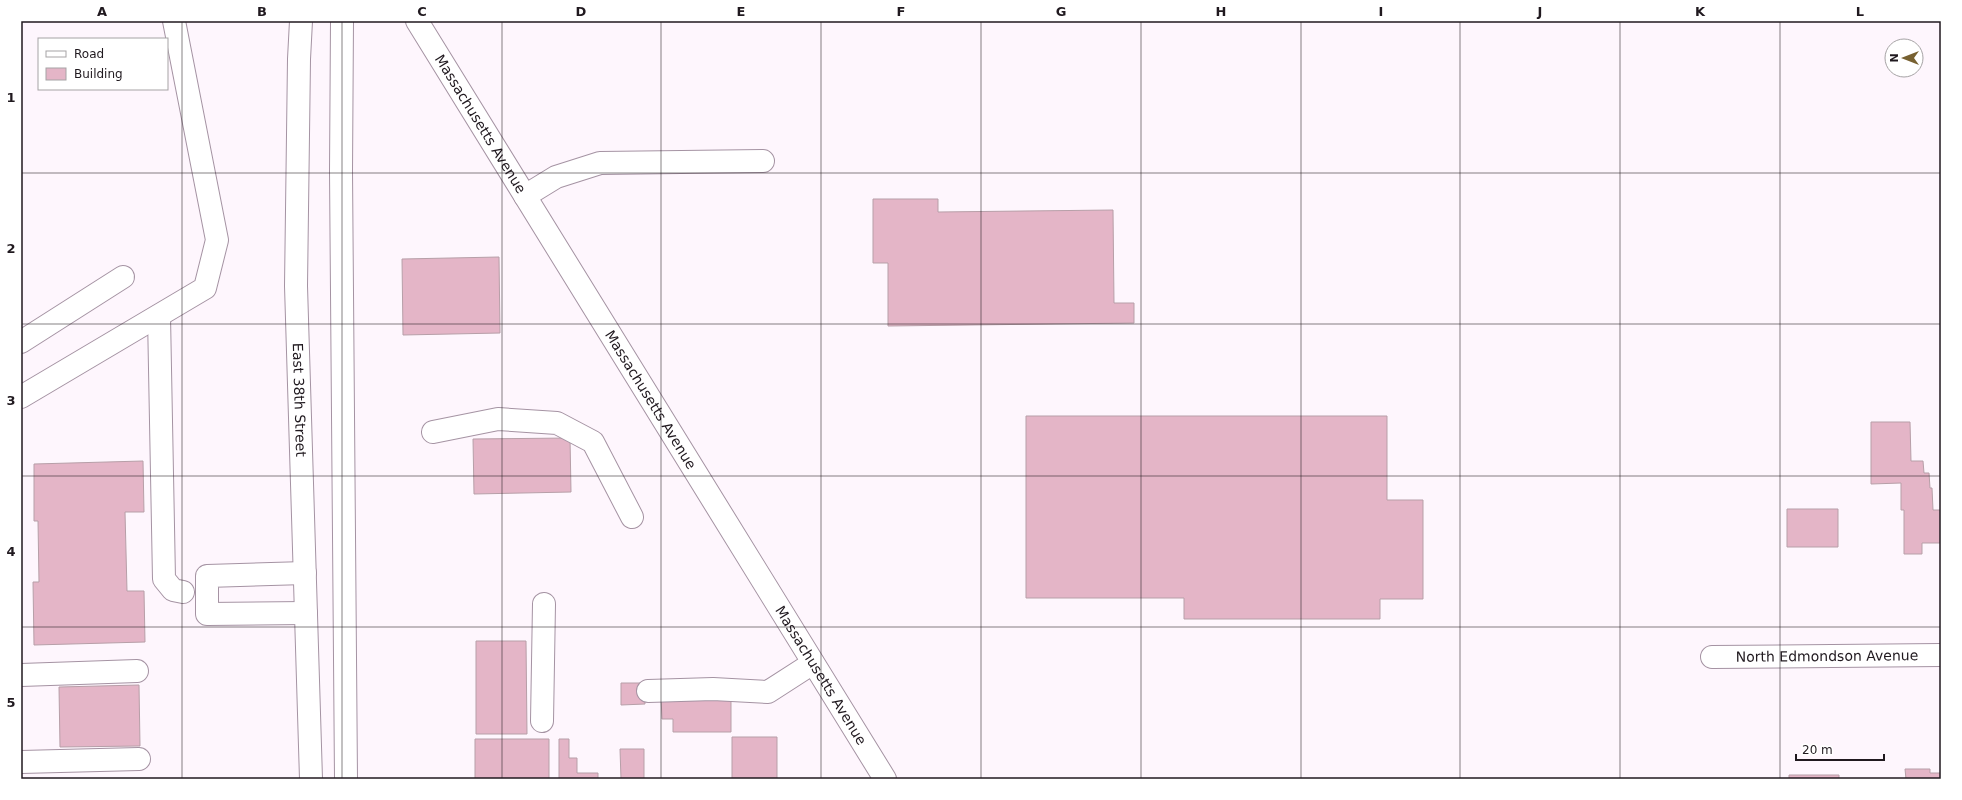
<svg xmlns="http://www.w3.org/2000/svg" width="1962" height="800" viewBox="0 0 1962 800" font-family="'DejaVu Sans',sans-serif">
	<style>
		.building { fill: #e4b5c7; stroke: #b79fa8 }
		.lines { fill: none; stroke-linecap: round; stroke-linejoin: round }
		.minor-casing { stroke: #a593a3; stroke-width: 24 }
		.major-casing { stroke: #a593a3; stroke-width: 24 }
		.minor { stroke: #fff; stroke-width: 22 }
		.major { stroke: #fff; stroke-width: 22 }
		.grid { fill: none; stroke: #20191f; stroke-width: 1; stroke-opacity: 0.55 }
		.labels { text-anchor: middle; dominant-baseline: central; stroke-width: 3; stroke-linejoin: round; paint-order: stroke }
		.street-label { font-size: 14px; fill: #20191f; stroke: #fff }
		.neatline { fill: none; stroke: #20191f; stroke-width: 1.5 }
		.grid-label { font-size: 13px; text-anchor: middle; font-weight: bold; fill: #20191f }
	</style>
	<rect width="100%" height="100%" fill="#fef6fd"/>
	<path class="building" d="M873 199H938V212L1113 210 1114 303H1134V323L888 326V263H873Z
		M499 257 500 333 403 335 402 259Z
		M1026 416H1387V500H1423V599H1380V619H1184V598H1026Z
		M1871 422H1910L1911 461H1923L1924 473H1929L1930 488H1932L1933 510H1941V543H1922V554H1904V510H1901V483L1871 484Z
		M570 438 571 492 474 494 473 439Z
		M143 461 144 512H125L127 591H144L145 642 34 645 33 582H39L38 521H34V464Z
		M1787 509H1838V547H1787Z
		M476 641H526L527 734H476Z
		M621 683H644L645 704 621 705Z
		M139 685 140 746 60 747 59 687Z
		M661 697H731V732H673V719H662Z
		M732 737H777V779H732Z
		M475 739H549V779H475Z
		M559 739H569V758H577V773H598V779H559Z
		M620 749H644V779H621Z
		M1905 769H1930V773H1941V779H1906Z
		M1789 775H1839V779H1789Z"/>
	<g class="lines">
		<defs>
			<g id="minor">
				<path d="M525 196 556 177 600 163 763 161"/>
				<path d="M159 316 164 579 173 590 183 592"/>
				<path d="M21 342 123 277"/>
				<path d="M21 397 205 288 217 240 174 21"/>
				<path d="M433 432 498 419 557 423 593 442 632 517"/>
				<path d="M305 573 207 576V614L306 613"/>
				<path id="s1" d="M1712 657 1941 655"/>
				<path d="M21 675 137 671"/>
				<path d="M648 691 713 689 768 692 813 663"/>
				<path d="M542 721 544 604"/>
				<path d="M21 762 139 759"/>
			</g>
			<g id="major">
				<path id="s2" d="M301 21 299 59 296 286 311 779"/>
				<path d="M342 21 341 171 346 779"/>
				<path id="s3" d="M417 21 885 779"/>
			</g>
		</defs>
		<use href="#minor" class="minor-casing"/>
		<use href="#major" class="major-casing"/>
		<use href="#minor" class="minor"/>
		<use href="#major" class="major"/>
	</g>
	<path class="grid" d="M182 21V779M342 21V779M502 21V779M661 21V779M821 21V779M981 21V779M1141 21V779M1301 21V779M1460 21V779M1620 21V779M1780 21V779M21 173H1941M21 324H1941M21 476H1941M21 627H1941"/>
	<g class="labels">
		<g class="street-label">
			<text stroke="none"><textPath href="#s3" startOffset="121">Massachusetts Avenue</textPath></text>
			<text stroke="none"><textPath href="#s2" startOffset="379">East 38th Street</textPath></text>
			<text stroke="none"><textPath href="#s3" startOffset="445">Massachusetts Avenue</textPath></text>
			<text stroke="none"><textPath href="#s1" startOffset="115">North Edmondson Avenue</textPath></text>
			<text stroke="none"><textPath href="#s3" startOffset="769">Massachusetts Avenue</textPath></text>
		</g>
	</g>
	<rect width="1962" height="800" fill="none" stroke="#ffffff" stroke-width="44"/>
	<rect x="38" y="38" width="130" height="52" fill="#ffffff" stroke="#a6a3a5"/>
	<rect x="46" y="51" width="20" height="6" fill="#ffffff" stroke="#a6a3a5"/>
	<text x="74" y="58" font-size="12" fill="#20191f">Road</text>
	<rect x="46" y="68" width="20" height="12" fill="#e4b5c7" stroke="#a6a3a5"/>
	<text x="74" y="78" font-size="12" fill="#20191f">Building</text>
	<g transform="translate(1904 58) rotate(270)"><circle r="19" fill="#ffffff" stroke="#a6a3a5"/>
	<path d="M0-3L7 15L0 10L-7 15Z" fill="#776131"/>
	<text y="-6" font-size="11" font-weight="bold" text-anchor="middle" fill="#20191f">N</text>
	</g>
	<path d="M1796 754v6h88v-6" fill="none" stroke="#20191f" stroke-width="2"/>
	<text x="1802" y="754" font-size="12" fill="#20191f" stroke="#ffffff" stroke-width="3" paint-order="stroke">20 m</text>
	<rect x="22" y="22" width="1918" height="756" class="neatline"/>
	<g class="grid-label">
		<text x="102" y="16">A</text>
		<text x="262" y="16">B</text>
		<text x="422" y="16">C</text>
		<text x="581" y="16">D</text>
		<text x="741" y="16">E</text>
		<text x="901" y="16">F</text>
		<text x="1061" y="16">G</text>
		<text x="1221" y="16">H</text>
		<text x="1381" y="16">I</text>
		<text x="1540" y="16">J</text>
		<text x="1700" y="16">K</text>
		<text x="1860" y="16">L</text>
		<text x="11" y="102">1</text>
		<text x="11" y="253">2</text>
		<text x="11" y="405">3</text>
		<text x="11" y="556">4</text>
		<text x="11" y="707">5</text>
	</g>
</svg>
